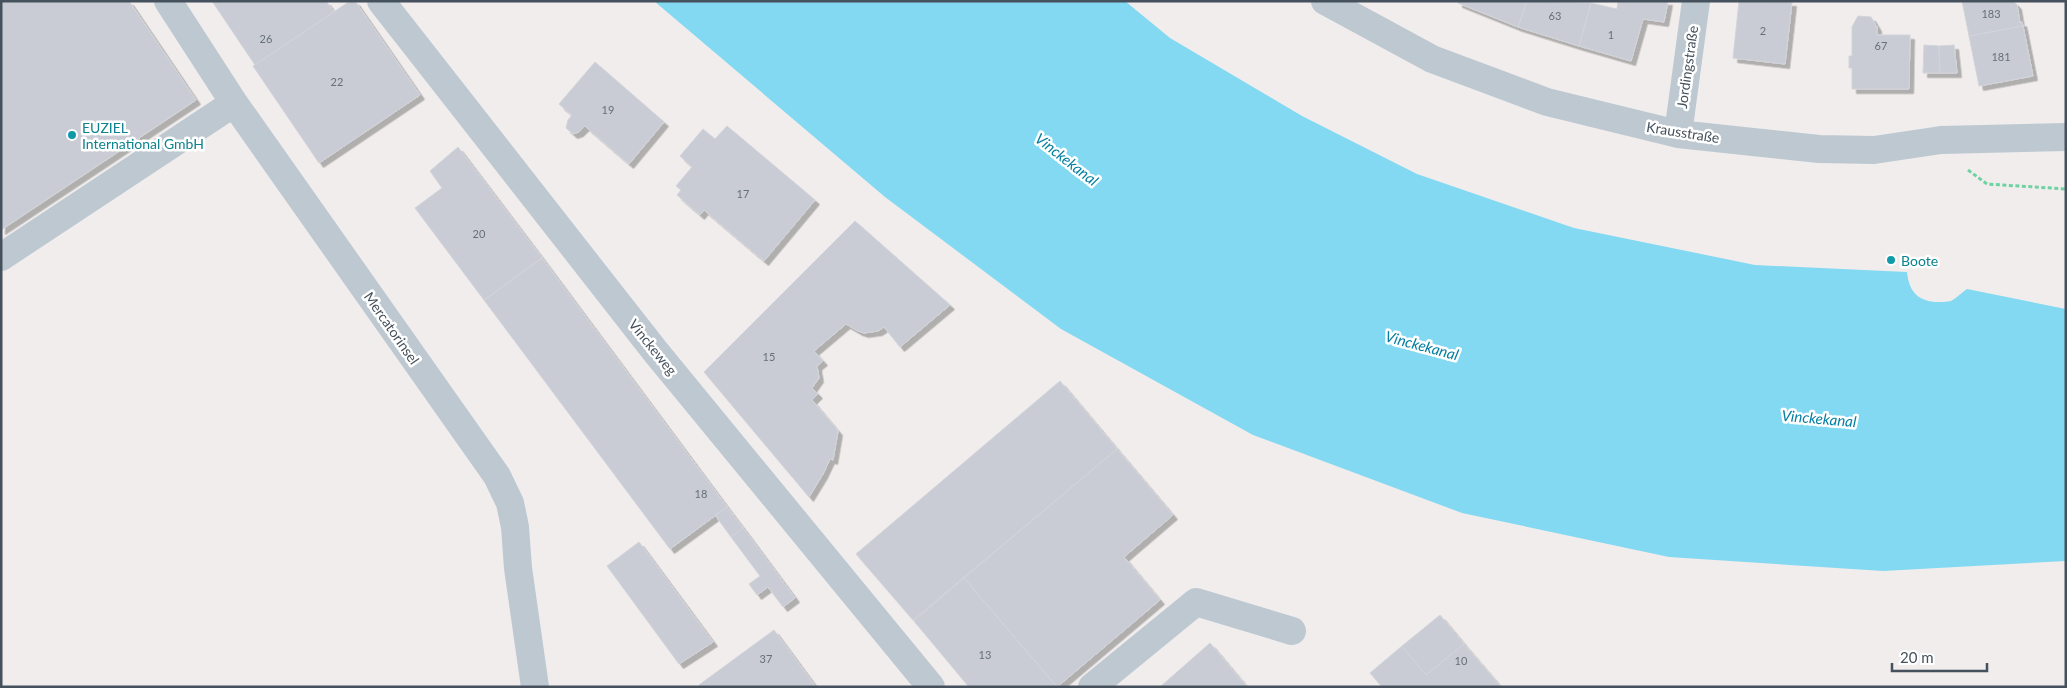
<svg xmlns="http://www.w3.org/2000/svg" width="2067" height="688" viewBox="0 0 2067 688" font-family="Lato,sans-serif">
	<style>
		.water { fill: #83d9f1 }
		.building { fill: #c9ccd4; stroke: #d1d4da; filter: url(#shadow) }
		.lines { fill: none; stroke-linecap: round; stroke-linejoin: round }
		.path { stroke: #6ed2a2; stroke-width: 3; stroke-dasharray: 4 2.5; stroke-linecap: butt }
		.minor { stroke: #bdc8d1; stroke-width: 28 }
		.culture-dot { fill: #0f9aa8; stroke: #fff; stroke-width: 2 }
		.labels { text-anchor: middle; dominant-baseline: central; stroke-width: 5; stroke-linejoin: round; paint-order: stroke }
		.number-label { font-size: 11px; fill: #66707a }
		.street-label { font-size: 14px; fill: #45515c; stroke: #fff }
		.culture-label { font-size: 14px; fill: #0d838f; stroke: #fff; text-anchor: start }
		.water-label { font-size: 15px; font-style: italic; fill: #047fa1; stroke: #fff }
	</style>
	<defs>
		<filter id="shadow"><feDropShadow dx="4.5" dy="4.5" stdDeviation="0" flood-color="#0004"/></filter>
	</defs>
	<rect width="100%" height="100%" fill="#f1eded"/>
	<path class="water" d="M654 1H1125L1170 38 1302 116 1417 174 1574 228 1755 265 1907 272C1909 290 1916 300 1935 302 1940 302 1947 302 1951 301 1957 298 1962 292 1967 289L2066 309V561L1883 571 1669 557 1462 513 1253 435 1061 329 885 197Z"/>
	<path class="building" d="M1 1H129L196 100 1 230Z
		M212 1H326L334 12 255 65Z
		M350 1H355L420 95 319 163 253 66Z
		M1458 1H1527L1518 27 1458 3Z
		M1527 1 1591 3 1579 46 1518 27Z
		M1618 1H1668L1664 22 1643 19 1631 61 1579 46 1591 3 1617 9Z
		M1739 1 1792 2 1785 64 1733 58Z
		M1962 1H2013L2017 5 2020 23 2022 22 2023 26 1969 36Z
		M1858 16 1871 17 1877 27V35H1910L1909 89H1852V68H1849V56H1852V27Z
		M2023 26 2033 76 1979 86 1969 36Z
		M1924 45 1939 46 1940 73H1923Z
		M1954 45 1957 73H1940L1939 46Z
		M595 62 664 122 629 164 585 126 579 132 573 134 566 128 568 120 572 115 559 104Z
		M727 126 815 200 764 261 704 210 700 215 677 195 681 190 676 186 692 167 680 156 703 129 715 139Z
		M458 147 542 258 484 300 415 208 442 188 430 171Z
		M855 221 950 305 900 347 884 327 878 331 864 333 858 331 846 324 814 351 823 361 817 366 819 378 812 388 818 394 812 400 838 431 833 460 830 459 823 474 809 497 704 372Z
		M542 258 727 507 670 549 484 300Z
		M1060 381 1117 449 913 620 856 554Z
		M1117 449 1173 515 1124 557 1160 600 1057 687 964 578Z
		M727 507 743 528 731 537 715 515Z
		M743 528 795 598 783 607 768 587 757 595 749 584 760 576 731 537Z
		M639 542 713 642 679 664 607 566Z
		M964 578 1057 687H969L914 621Z
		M1440 615 1464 644 1426 675 1402 646Z
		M774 630 816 687H700L699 685Z
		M1210 643 1247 687H1160Z
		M1464 644 1501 687H1382L1370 673 1402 646 1426 675Z"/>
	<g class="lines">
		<path class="path" d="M1968 170 1987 184 2066 189"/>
		<path class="minor" d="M168 1 234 103 497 476 510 503 515 527 518 568 535 687
			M381 1 655 351 931 687
			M1325 1 1432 59 1547 102 1678 134 1819 149 1874 150 1941 140 2066 137
			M1678 134 1696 1
			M1 257 234 103
			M1092 687 1196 602 1292 631"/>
	</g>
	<g class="culture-dot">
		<circle cx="72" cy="135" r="5"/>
		<circle cx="1891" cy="260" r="5"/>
	</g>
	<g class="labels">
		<g class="number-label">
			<text x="1991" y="13">183</text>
			<text x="1555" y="15">63</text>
			<text x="1763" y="30">2</text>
			<text x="1611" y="34">1</text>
			<text x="266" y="38">26</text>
			<text x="1881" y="45">67</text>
			<text x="2001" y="56">181</text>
			<text x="337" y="81">22</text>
			<text x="608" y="109">19</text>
			<text x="743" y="193">17</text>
			<text x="479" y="233">20</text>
			<text x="769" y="356">15</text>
			<text x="701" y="493">18</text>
			<text x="985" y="654">13</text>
			<text x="766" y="658">37</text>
			<text x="1461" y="660">10</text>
		</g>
		<g class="street-label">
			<text transform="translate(1687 67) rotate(-82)">Jordingstraße</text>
			<text transform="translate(1683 132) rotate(9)">Krausstraße</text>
			<text transform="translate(392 328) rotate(55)">Mercatorinsel</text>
			<text transform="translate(653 347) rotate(51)">Vinckeweg</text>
		</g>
		<g class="culture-label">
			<text x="82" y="127">EUZIEL<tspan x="82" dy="16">International GmbH</tspan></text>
			<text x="1901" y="260">Boote</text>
		</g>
		<g class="water-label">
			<text transform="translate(1067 159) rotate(38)">Vinckekanal</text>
			<text transform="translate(1422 345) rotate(15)">Vinckekanal</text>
			<text transform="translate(1819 418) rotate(5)">Vinckekanal</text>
		</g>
	</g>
	<rect width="2067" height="688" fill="none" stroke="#45515c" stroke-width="5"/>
	<path d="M1892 663v8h95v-8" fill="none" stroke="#45515c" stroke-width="2.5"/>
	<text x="1900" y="663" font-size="15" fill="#45515c" stroke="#ffffff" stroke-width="4" paint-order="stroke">20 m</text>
</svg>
